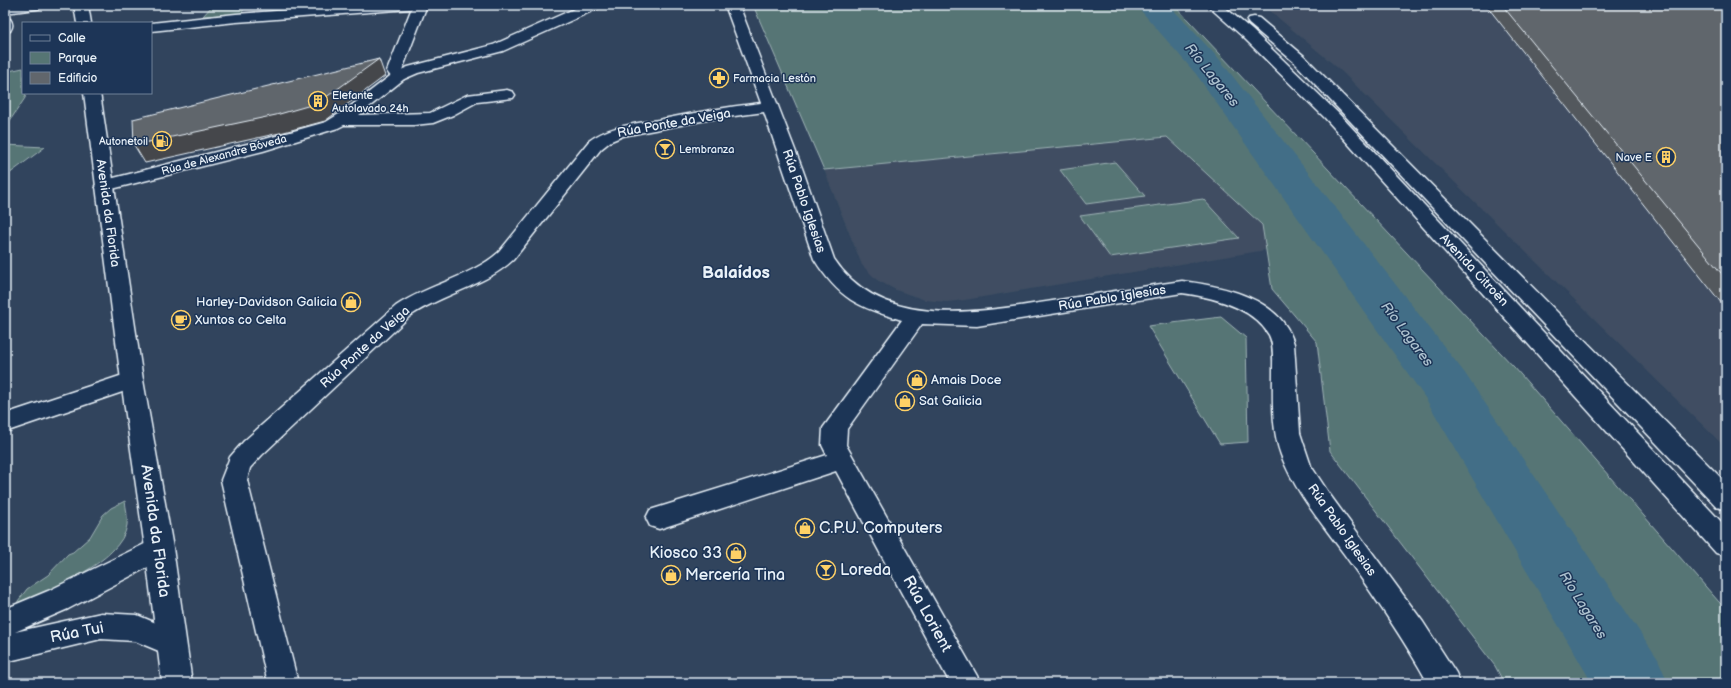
<svg xmlns="http://www.w3.org/2000/svg" width="1731" height="688" viewBox="0 0 1731 688" font-family="'Balsamiq Sans',sans-serif">
	<style>
		.built { fill: #3f4e62 }
		.green { fill: #567574; stroke: #9fb3b6 }
		.lines { fill: none; stroke-linecap: round; stroke-linejoin: round }
		.river { fill: #426e87; fill-rule: evenodd }
		.pedestrian-casing { stroke: #e8f1f8; stroke-width: 3 }
		.minor-casing { stroke: #e8f1f8; stroke-width: 3 }
		.secondary-casing { stroke: #e8f1f8; stroke-width: 3 }
		.primary-casing { stroke: #e8f1f8; stroke-width: 3 }
		.pedestrian { fill: #1d3557; fill-rule: evenodd }
		.minor { fill: #1d3557; fill-rule: evenodd }
		.secondary { fill: #1d3557; fill-rule: evenodd }
		.primary { fill: #1d3557; fill-rule: evenodd }
		.wall { fill: #53585d; stroke: #e8f1f8 }
		.shaded-wall { fill: #44474c; stroke: #e8f1f8 }
		.building { fill: #61666c; stroke: #e8f1f8 }
		.labels { text-anchor: middle; dominant-baseline: central; stroke-width: 3; stroke-linejoin: round; paint-order: stroke }
		.far-poi-label { font-size: 11px; fill: #e8f1f8; stroke: #1d3557; text-anchor: start }
		.far-street-label { font-size: 11px; fill: #e8f1f8; stroke: #1d3557 }
		.street-label { font-size: 13px; fill: #e8f1f8; stroke: #1d3557 }
		.poi-label { font-size: 13px; fill: #e8f1f8; stroke: #1d3557; text-anchor: start }
		.water-label { font-size: 14px; font-style: italic; fill: #aec3d0; stroke: #1d3557 }
		.near-poi-label { font-size: 16px; fill: #e8f1f8; stroke: #1d3557; text-anchor: start }
		.near-street-label { font-size: 16px; fill: #e8f1f8; stroke: #1d3557 }
		.district-label { font-size: 17px; font-weight: bold; fill: #e8f1f8; stroke: #1d3557 }
	</style>
	<rect width="100%" height="100%" fill="#31445d"/>
	<filter id="ink" filterUnits="userSpaceOnUse"><feTurbulence type="fractalNoise" baseFrequency=".025" numOctaves="2"/><feDisplacementMap in="SourceGraphic" scale="8" xChannelSelector="R" yChannelSelector="G"/><feConvolveMatrix kernelMatrix="1 2 1 2 8 2 1 2 1" color-interpolation-filters="sRGB"/></filter>
	<g filter="url(#ink)">
		<path class="built" d="M1263 5H1726V448L1339 69Z
			M1201 133 1261 216 1266 250 965 300 947 302 925 300 896 290 877 280 862 265 824 170Z"/>
		<path class="green" d="M213 5H248L240 14 203 16Z
			M308 5H355L354 7 269 12 274 7Z
			M753 5H1174L1514 367 1726 610V683H1504L1495 666 1330 451 1317 342 1272 289 1262 225 1167 137 824 170Z
			M23 68V93H26L25 98 5 128V75L9 71Z
			M5 145 45 147 5 177Z
			M1115 162 1145 196 1086 204 1060 170Z
			M1203 199 1239 238 1110 257 1080 216Z
			M1221 317 1246 338 1248 442 1220 444 1148 326Z
			M125 501C126 508 128 518 127 525 122 562 47 591 17 606L18 601 27 589 48 575 68 554 73 552 90 537 103 515 111 508Z"/>
		<g class="lines">
			<path class="river" d="M1136 5H1169L1220 60 1464 372 1658 659 1668 683H1592L1426 399 1196 74Z"/>
			<defs>
				<path id="pedestrian" d="M413 5H427L402 70 407 76 404 79C396 81 391 78 387 71Z"/>
				<path id="minor" d="M5 5H43L41 8 36 9 5 13Z
					M356 5H417L415 8 410 9 236 22 151 31V23L236 14Z
					M583 5H601L599 8 503 51 418 73 404 79 359 115 430 113 467 95 507 90 513 92 515 95 513 98 477 102 453 115 433 123 414 125H344L338 128 263 151 104 191 98 190 95 186 98 182 251 143 326 122 347 109 394 73 408 67 493 45Z
					M725 5H739L802 168 834 259C883 333 985 311 1059 300 1100 293 1141 287 1182 281 1222 286 1282 298 1294 344L1300 433 1311 466 1330 495 1423 622 1456 673 1460 683H1428C1403 638 1374 596 1344 554 1321 522 1295 492 1281 455 1271 428 1273 397 1273 368 1273 358 1274 345 1269 335 1252 306 1212 297 1182 293L977 326 922 324 847 429 846 445 981 683H950L836 471 659 529 650 526 646 518 650 510 827 455 822 445 823 428 902 320C858 307 839 299 814 259L764 112 712 119 623 136 611 141 601 149 513 260C485 286 442 294 410 316L262 455 250 468 247 480 298 683H268L221 480 230 457 244 441 396 306C427 285 471 277 499 252L589 141C609 126 634 124 658 120 692 113 726 107 761 103Z
					M5 18 10 19C13 23 13 27 10 31L5 32Z
					M132 372 140 374 143 380 140 386 5 432V414Z
					M159 537 169 540 173 548 169 556 68 609 15 632 101 613 137 615 182 634 186 643 182 652 171 656 135 641 101 639 5 662V609L48 591Z"/>
				<path id="secondary" d="M74 5H88L91 23H77Z
					M84 93H100L143 380 173 548 192 683H162L145 548 121 380Z"/>
				<path id="primary" d="M1207 5H1222L1252 30 1337 112 1726 527V556L1716 553 1325 118 1242 36Z
					M1254 17 1259 18 1304 56 1726 483V510L1717 507 1294 62 1249 24 1247 21 1249 18Z"/>
			</defs>
			<use href="#pedestrian" class="pedestrian-casing"/>
			<use href="#minor" class="minor-casing"/>
			<use href="#secondary" class="secondary-casing"/>
			<use href="#primary" class="primary-casing"/>
			<use href="#pedestrian" class="pedestrian"/>
			<use href="#minor" class="minor"/>
			<use href="#secondary" class="secondary"/>
			<use href="#primary" class="primary"/>
		</g>
		<path class="wall" d="M1486 5H1726V309Z"/>
		<path class="shaded-wall" d="M379 59 385 76 325 121 284 132 145 163 134 145Z"/>
		<path class="building" d="M1502 5H1726V279Z
			M379 59 318 103 276 115 134 145 133 119Z"/>
	</g>
	<defs>
		<symbol id="pharmacy-ring" viewBox="-11 -11 22 22"><circle r="9.5" fill="#1d3557" stroke="#ffd166" stroke-width="1.5"/><path d="M-2-6h4v4h4v4h-4v4h-4v-4h-4v-4h4Z" fill="#ffd166"/></symbol>
		<symbol id="building-ring" viewBox="-11 -11 22 22"><circle r="9.5" fill="#1d3557" stroke="#ffd166" stroke-width="1.5"/><path d="M-4-6H4V6H1V3H-1V6H-4ZM-2.5-4.3h1.7v1.8h-1.7ZM.8-4.3h1.7v1.8H.8ZM-2.5-1h1.7V.8h-1.7ZM.8-1h1.7V.8H.8Z" fill="#ffd166"/></symbol>
		<symbol id="fuel-ring" viewBox="-11 -11 22 22"><circle r="9.5" fill="#1d3557" stroke="#ffd166" stroke-width="1.5"/><path d="M-5.5-6h7V0h2V4h1.3V-2.5L3-4.5l.8-.8L6-3V5H2.5V1h-1V6h-7ZM-4.2-4.7v3.2H.2V-4.7Z" fill="#ffd166"/></symbol>
		<symbol id="bar-ring" viewBox="-11 -11 22 22"><circle r="9.5" fill="#1d3557" stroke="#ffd166" stroke-width="1.5"/><path d="M-6-5H6L.8 .8V4.5H3.5V6h-7V4.5H-.8V.8Z" fill="#ffd166"/></symbol>
		<symbol id="shop-ring" viewBox="-11 -11 22 22"><circle r="9.5" fill="#1d3557" stroke="#ffd166" stroke-width="1.5"/><path d="M-5-2.5h2.3a2.7 3.5 0 0 1 5.4 0H5L5.5 6h-11ZM-1.5-2.5h3a1.5 2.3 0 0 0-3 0Z" fill="#ffd166"/></symbol>
		<symbol id="cafe-ring" viewBox="-11 -11 22 22"><circle r="9.5" fill="#1d3557" stroke="#ffd166" stroke-width="1.5"/><path d="M-5.5-4.5H6V0H3Q3 3.5 0 3.5H-2.5Q-5.5 3.5-5.5 0ZM3-3.2v2h1.7v-2ZM-6 4.5H4V6H-6Z" fill="#ffd166"/></symbol>
	</defs>
	<g fill-rule="evenodd">
		<use href="#pharmacy-ring" x="708" y="67" width="22" height="22"/>
		<use href="#building-ring" x="307" y="90" width="22" height="22"/>
		<use href="#fuel-ring" x="151" y="130" width="22" height="22"/>
		<use href="#bar-ring" x="654" y="138" width="22" height="22"/>
		<use href="#building-ring" x="1655" y="146" width="22" height="22"/>
		<use href="#shop-ring" x="340" y="291" width="22" height="22"/>
		<use href="#cafe-ring" x="170" y="309" width="22" height="22"/>
		<use href="#shop-ring" x="906" y="369" width="22" height="22"/>
		<use href="#shop-ring" x="894" y="390" width="22" height="22"/>
		<use href="#shop-ring" x="794" y="517" width="22" height="22"/>
		<use href="#shop-ring" x="725" y="542" width="22" height="22"/>
		<use href="#bar-ring" x="815" y="559" width="22" height="22"/>
		<use href="#shop-ring" x="660" y="564" width="22" height="22"/>
	</g>
	<g class="labels">
		<g class="far-poi-label">
			<text x="733" y="78">Farmacia Lestón</text>
			<text x="332" y="95">Elefante<tspan x="332" dy="13">Autolavado 24h</tspan></text>
			<text x="148" y="141" text-anchor="end">Autonetoil</text>
			<text x="679" y="149">Lembranza</text>
			<text x="1652" y="157" text-anchor="end">Nave E</text>
		</g>
		<g class="far-street-label">
			<text transform="translate(224 155) rotate(-15)">Rúa de Alexandre Bóveda</text>
		</g>
		<g class="street-label">
			<text transform="translate(674 123) rotate(-10)">Rúa Ponte da Veiga</text>
			<text transform="translate(804 201) rotate(71)">Rúa Pablo Iglesias</text>
			<text transform="translate(108 213) rotate(82)">Avenida da Florida</text>
			<text transform="translate(1474 270) rotate(47)">Avenida Citroën</text>
			<text transform="translate(1112 298) rotate(-9)">Rúa Pablo Iglesias</text>
			<text transform="translate(365 347) rotate(-42)">Rúa Ponte da Veiga</text>
			<text transform="translate(1342 530) rotate(55)">Rúa Pablo Iglesias</text>
		</g>
		<g class="poi-label">
			<text x="337" y="302" text-anchor="end">Harley-Davidson Galicia</text>
			<text x="195" y="320">Xuntos co Celta</text>
			<text x="931" y="380">Amais Doce</text>
			<text x="919" y="401">Sat Galicia</text>
		</g>
		<g class="water-label">
			<text transform="translate(1212 75) rotate(51)">Río Lagares</text>
			<text transform="translate(1407 334) rotate(53)">Río Lagares</text>
			<text transform="translate(1583 605) rotate(58)">Río Lagares</text>
		</g>
		<g class="near-poi-label">
			<text x="819" y="528">C.P.U. Computers</text>
			<text x="722" y="553" text-anchor="end">Kiosco 33</text>
			<text x="840" y="570">Loreda</text>
			<text x="685" y="575">Mercería Tina</text>
		</g>
		<g class="near-street-label">
			<text transform="translate(155 531) rotate(82)">Avenida da Florida</text>
			<text transform="translate(927 614) rotate(61)">Rúa Lorient</text>
			<text transform="translate(77 633) rotate(-11)">Rúa Tui</text>
		</g>
		<g class="district-label">
			<text x="736" y="273">Balaídos</text>
		</g>
	</g>
	<rect width="1731" height="688" fill="none" stroke="#1d3557" stroke-width="20"/>
	<rect x="10" y="10" width="1711" height="668" fill="none" stroke="#e8f1f8" stroke-width="1.5" filter="url(#ink)"/>
	<rect x="22" y="22" width="130" height="72" fill="#1d3557" stroke="#6e8097"/>
	<rect x="30" y="35" width="20" height="6" fill="#1d3557" stroke="#6e8097"/>
	<text x="58" y="42" font-size="12" fill="#e8f1f8">Calle</text>
	<rect x="30" y="52" width="20" height="12" fill="#567574" stroke="#6e8097"/>
	<text x="58" y="62" font-size="12" fill="#e8f1f8">Parque</text>
	<rect x="30" y="72" width="20" height="12" fill="#61666c" stroke="#6e8097"/>
	<text x="58" y="82" font-size="12" fill="#e8f1f8">Edificio</text>
</svg>
